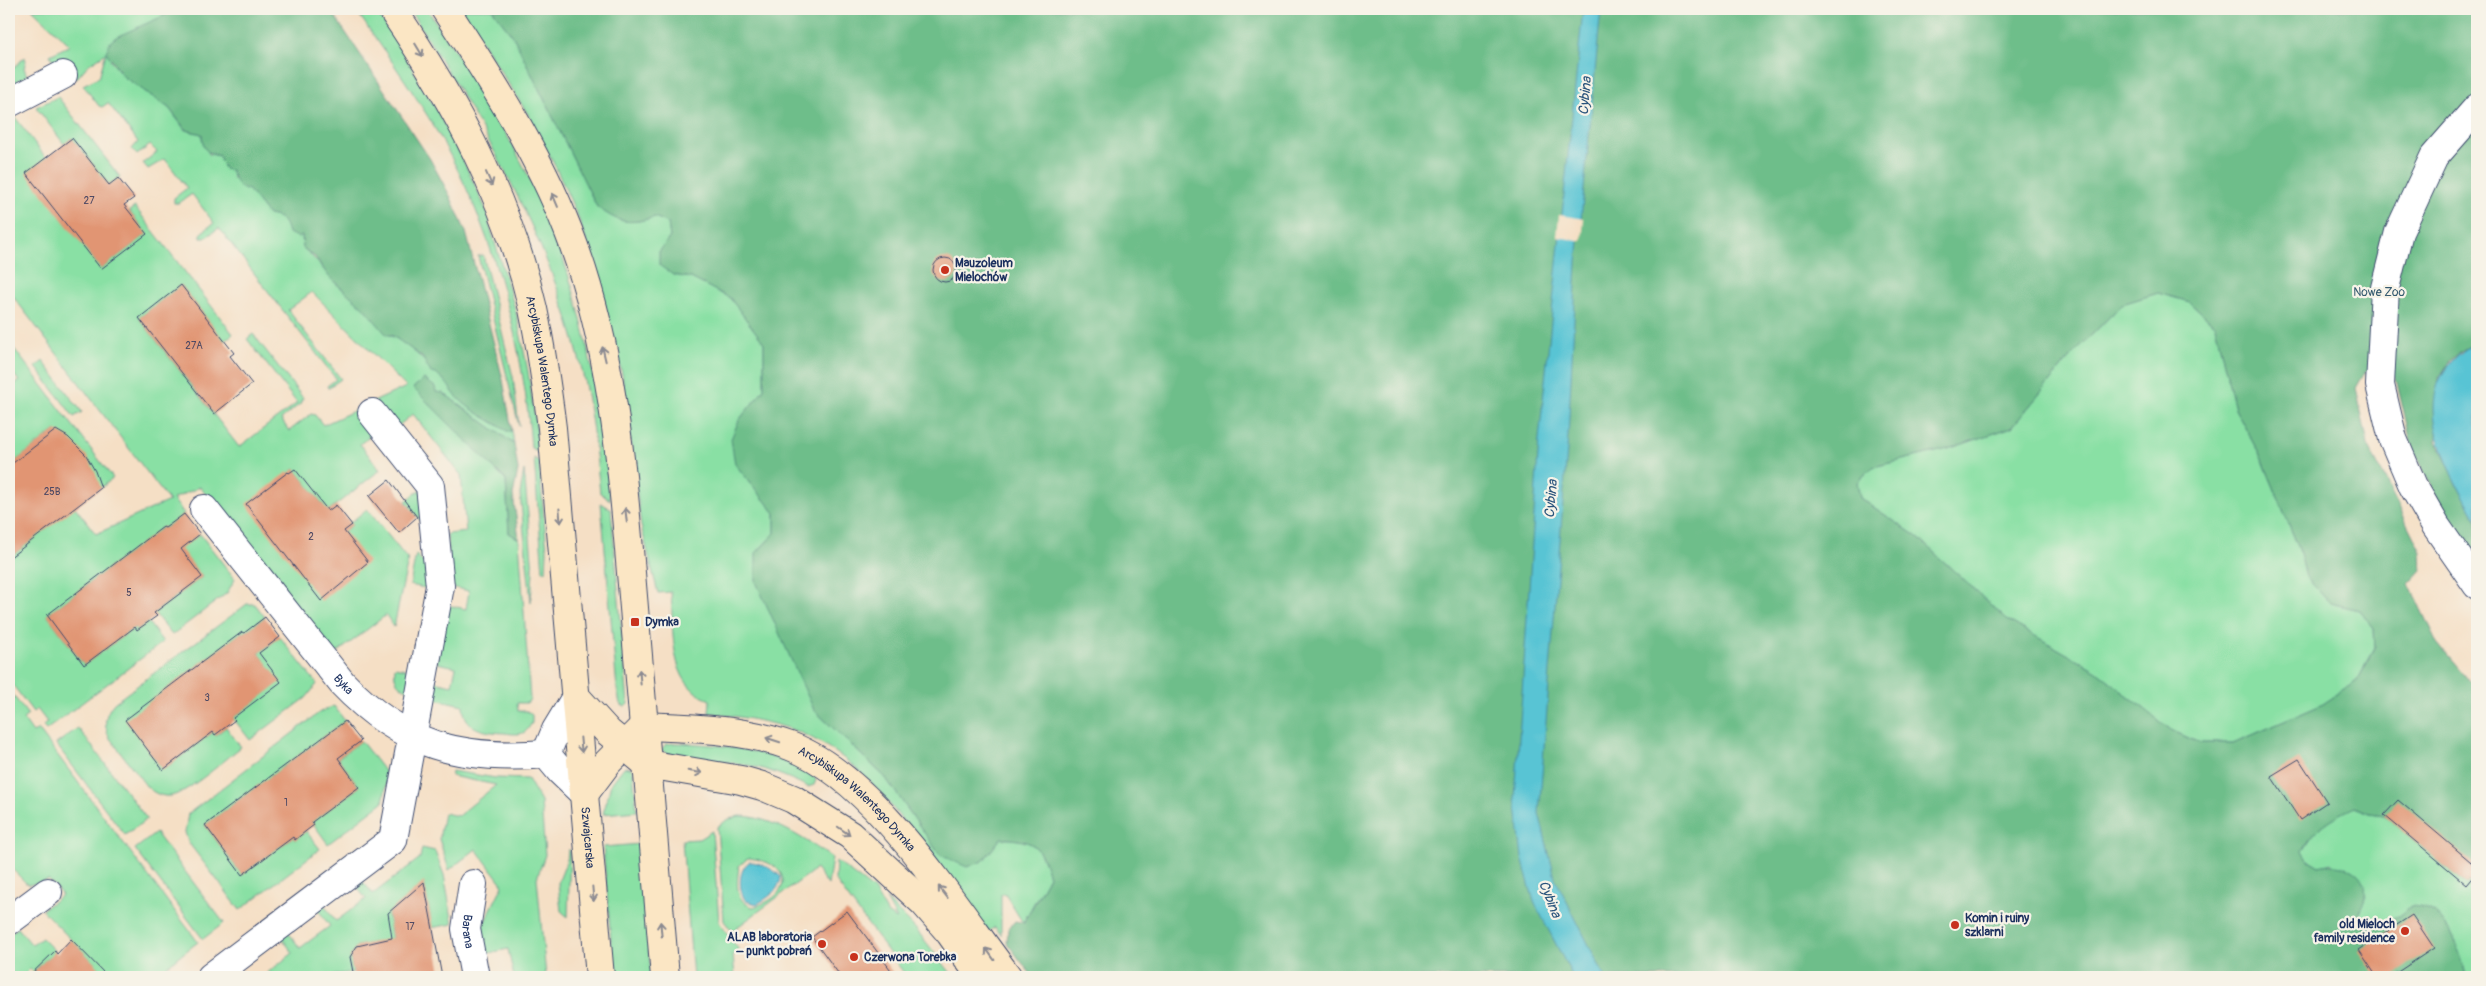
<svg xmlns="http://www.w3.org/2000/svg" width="2486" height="986" viewBox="0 0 2486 986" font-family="Pangolin,sans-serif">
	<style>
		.green { fill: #89e0a4; stroke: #528881; fill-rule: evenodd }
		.forest { fill: #6ebe8a; stroke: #447674; fill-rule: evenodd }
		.water { fill: #59c4d4; stroke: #3a7a99 }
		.pier { fill: #f5dfc5 }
		.building { fill: #e19573 }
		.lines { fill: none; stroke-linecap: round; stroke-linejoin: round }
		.street-casing { stroke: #3c496d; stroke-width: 30 }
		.secondary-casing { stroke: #3c496d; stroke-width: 30 }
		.street { stroke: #fff; stroke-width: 28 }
		.secondary { stroke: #fbe6c4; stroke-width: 28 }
		.oneway { stroke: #8b8a91 }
		.poi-dot { fill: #c8321e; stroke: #f7f3e8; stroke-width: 2 }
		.labels { text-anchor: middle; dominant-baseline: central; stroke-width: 4.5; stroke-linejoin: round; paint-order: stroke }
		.number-label { font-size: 10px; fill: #4c4863 }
		.poi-label { font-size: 12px; font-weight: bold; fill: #1b2f5e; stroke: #f7f3e8; text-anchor: start }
		.park-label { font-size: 12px; fill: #365b70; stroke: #f7f3e8 }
		.street-label { font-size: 12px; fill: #1b2f5e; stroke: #f7f3e8 }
		.water-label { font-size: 14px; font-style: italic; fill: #2a547c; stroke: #f7f3e8 }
	</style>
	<rect width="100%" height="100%" fill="#f7f3e8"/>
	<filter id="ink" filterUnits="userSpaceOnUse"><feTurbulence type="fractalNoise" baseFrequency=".02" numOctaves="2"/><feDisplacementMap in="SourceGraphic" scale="10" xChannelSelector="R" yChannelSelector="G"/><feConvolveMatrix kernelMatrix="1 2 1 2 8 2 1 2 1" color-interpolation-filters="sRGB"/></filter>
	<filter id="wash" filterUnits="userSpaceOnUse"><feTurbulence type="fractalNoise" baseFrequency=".0096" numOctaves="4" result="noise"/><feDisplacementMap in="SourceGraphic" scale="20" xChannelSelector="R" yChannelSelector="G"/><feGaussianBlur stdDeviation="1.12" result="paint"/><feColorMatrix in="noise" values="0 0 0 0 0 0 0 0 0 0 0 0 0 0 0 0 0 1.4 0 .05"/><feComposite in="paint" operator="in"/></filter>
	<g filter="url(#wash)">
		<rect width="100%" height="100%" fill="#f5dfc5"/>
		<path class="green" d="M32 9H120L136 12 150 9H179L123 35 110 60 124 77 169 108 185 130 202 134V140L209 154 219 156 232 171 233 179 248 189 268 215 279 217 302 235 303 248C321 262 331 284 351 295L384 328 386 334C408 341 433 370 449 385 453 389 454 394 458 398 473 410 491 420 507 431H512L514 444 443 393 436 392 419 384 415 386 506 481 509 533 519 539 530 699 527 703H517L518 711H527L532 715V723C530 725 528 730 525 732 520 735 511 734 505 733 484 732 464 730 463 705L430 698 433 681 452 685 456 667 437 663 447 605 466 609 469 591 451 587 447 534 466 532 461 475 413 414 397 427 375 432 360 444 380 470 328 511 295 469 253 501 344 531 352 525 350 523 367 509 408 560 394 627 386 615 333 656 200 487 173 499 184 514 165 528 163 527 47 615 84 665 135 627 137 630 148 622 163 642 46 730 43 726 47 722 37 709 33 712 9 680V558L75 507 96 534 169 501 9 291V120L15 117 46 158 27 173 101 269 147 234 129 211 135 207 233 334 224 341 181 285 139 318 239 447 297 403 247 339 253 334 303 398 300 404 281 419 289 431 311 414 315 415 323 425 406 387 312 292 288 310 341 379 328 388 327 386 336 379 219 228 205 238H201V233L214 223 192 194 179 203H174V198L187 188 165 159 148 169 143 163 157 152 150 145 137 155 132 149 138 142 108 103 102 107 99 106 83 85 99 77 106 53 88 65 77 78 63 58 54 62 50 55 70 45Z
			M355 9H375C420 77 459 146 491 221L489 223 516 312 528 371 540 453 531 448C525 352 496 241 450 155 423 104 388 56 355 9Z
			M409 9H427C476 81 524 155 555 237 588 322 601 410 610 500L600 493C596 451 591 408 581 366 549 235 480 121 409 9Z
			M461 9H492L513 36 597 207C620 223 628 225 655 217L668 223 670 237 659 252 673 275 691 278 730 298 764 343V389L739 420 735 464 775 513V533L756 553 814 710 885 777 940 855 983 861 1001 838C1035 841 1038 843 1049 876L1023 923 1005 894H1001V935L995 927 984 935C967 912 950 888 933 864 894 807 857 752 788 728 762 720 736 716 709 713L710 700C667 685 674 630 671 592L658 593 641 526 622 374 596 270 578 217 555 166 529 116Z
			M25 57 26 61 24 68 27 76 9 85V69L11 70Z
			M58 97 120 177 109 185 72 138 64 144 36 107Z
			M483 255 513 377 519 426 478 256Z
			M2158 293 2190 302 2215 325 2235 409 2264 463 2299 549 2306 577 2330 603 2360 610 2374 628 2375 648 2357 681 2319 706 2234 743H2200L2171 730 2097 671 2007 620 1916 536 1860 498 1857 482 1873 467 1948 449 2012 427 2072 355 2122 304Z
			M9 342 113 478 101 488 56 430 9 466V389L19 381 9 368Z
			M43 361 82 412 74 417 36 367Z
			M534 458 541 463 539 464 547 551 546 571H543Z
			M524 470 533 571 531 602 520 494Z
			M421 489 423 524 406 501Z
			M601 503 611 509 628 704 625 707 620 704 617 689Z
			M200 534 235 579 227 593 172 635 154 613 202 577 180 549Z
			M416 554 425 565 430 589 410 585Z
			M247 604H255L265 617 244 633 242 632 126 720 163 770 213 732 216 735 226 727 241 747C226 759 188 793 171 796 161 797 154 793 147 787L109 737C103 723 105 714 114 703Z
			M280 637 317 684 306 698 250 740 233 718 280 682 259 653Z
			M395 667 411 670 410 691C398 686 393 681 395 667Z
			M9 690 28 715 23 719 33 733 38 729 198 942 167 966 175 977H108L42 910 62 895 49 880 28 885 9 866Z
			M334 706 345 721 205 825 242 875 293 837 295 840 306 831 320 849 240 910 188 842 185 832 188 814 320 712Z
			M78 728 147 819 125 835 56 744Z
			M361 741 388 776 383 802 328 844 312 822 359 787 338 758Z
			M675 743C724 744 772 750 814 777L816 780 814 785 808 787C786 776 765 768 741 764 716 759 684 764 661 750L666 744Z
			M624 767 631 768 633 771 637 811 603 814 611 784Z
			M452 771 496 778 528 779 541 802 545 855 537 878 546 977H514L508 949 480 955V931L503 885 476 849 449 870 439 839 444 813 458 816 496 785 451 776Z
			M2354 807 2370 813 2384 815 2467 885 2477 873V977H2466C2463 957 2449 922 2431 911 2426 908 2417 907 2412 906 2396 917 2382 931 2361 926L2358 915 2366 895 2332 863 2319 866 2309 860 2303 851C2314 828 2333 817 2354 807Z
			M739 816C771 816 806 840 832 858L828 885 816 869 732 931 724 921 717 827 727 820ZM748 858C791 862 796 895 753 907 734 901 737 883 739 866Z
			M712 831 719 922 739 950 733 955 735 977H693L682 840 699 839Z
			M156 833 224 923 203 939 135 849Z
			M640 844 651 977H614L603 847Z
			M422 848 435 851 444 875 453 924 431 928 432 926 424 883 388 913 392 939 357 946 350 957 353 972 324 977H262L293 953 281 937 288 932 300 948 330 926 318 910 324 905 336 921 366 899 354 883 360 878 373 894 420 858Z
			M568 850H570L568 917 561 911 558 883 567 860Z
			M836 861 874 890 888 914 897 919 886 899 914 927 954 977H907L835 880Z
			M18 928 32 945 42 938 55 951 33 972 30 969 22 977H9V934Z"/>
		<path class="forest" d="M179 9H330L430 159 450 196 466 232 503 380 512 431H507C491 420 470 411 457 397 449 389 444 374 431 373L422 357 393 336 386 334 363 307 330 278 315 257 303 248 302 235 298 237 288 233C285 221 281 216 268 215L248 189 245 190C237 186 234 180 232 171L224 169 219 156C204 151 203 150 202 134L186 130 169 108 124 77 106 52 110 42 116 37Z
			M492 9H2477V342L2461 351 2449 362 2439 378 2437 441 2457 484 2477 520V560L2456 536 2412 447 2397 382 2386 369 2365 372 2356 388 2368 445 2421 552 2422 570 2409 584 2437 643 2477 691V873L2467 885 2385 815 2370 813 2355 807C2333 817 2314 828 2303 851L2309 860 2319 866C2338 861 2370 870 2365 896 2362 910 2357 911 2361 926 2382 931 2396 917 2412 906 2417 907 2426 908 2431 911 2449 922 2463 958 2466 977H1033L1007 943 1008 929 1015 921 1024 923 1049 876C1039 843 1035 841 1001 838L983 861 967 867 940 855 885 777 814 710 756 582V553L775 533V513L735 464 731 439 739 420 764 389V343L730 298 691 278 673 275 659 265V252L670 237 668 223 655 217C628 225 619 223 597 207L513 36ZM2158 293 2190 302 2215 325 2235 409 2264 463 2299 549 2306 577 2330 603 2360 610 2374 628 2375 649 2357 681 2319 706 2234 743H2199L2171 730 2097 671 2007 620 1916 536 1860 498 1857 482 1873 467 1948 449 2012 427 2072 355 2122 304Z
			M424 379 435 387 436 392 443 393 514 444 518 470 513 495 519 539 509 533 506 480 413 388Z"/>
		<path class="water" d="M1583 9H1601L1577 262 1568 437 1539 813 1555 878 1605 977H1573L1534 902 1522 858 1515 798 1539 439Z
			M2477 342V520C2445 463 2399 385 2477 342Z
			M749 862C758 861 775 870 781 877 780 890 768 898 757 904L746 901C738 891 738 870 749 862Z"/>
		<path class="pier" d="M1559 215 1584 219 1582 241 1557 237Z"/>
		<g id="blocks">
			<path class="building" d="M72 138 109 185 118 178 134 198 124 205 147 234 101 269 26 173Z
				M933 270a12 12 0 1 1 24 0a12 12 0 1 1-24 0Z
				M181 285 234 353 230 356 252 384 214 414 139 318Z
				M56 430 68 437 86 455 95 471 101 488 9 558V466Z
				M295 469 328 511 336 505 352 525 344 531 368 562 321 601 246 504 288 472 289 473Z
				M389 480 417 517 399 533 369 496Z
				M184 514 200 534 181 549 202 577 154 613 157 616 137 630 135 627 84 665 47 615 163 527 165 528Z
				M265 617 280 637 259 653 281 682 233 718 235 720 215 735 213 732 163 770 125 720 242 632 244 633Z
				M345 721 361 741 338 758 359 787 312 822 314 825 306 831 295 840 293 837 242 875 205 825Z
				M2299 759 2327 802 2300 820 2271 776Z
				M2398 800 2477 867V873L2467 885 2384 815Z
				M424 882 442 977H354L350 957 357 946 392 938 388 913Z
				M847 911 896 977H841L812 937Z
				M2412 915 2434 948 2390 977H2377L2359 950Z
				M71 939 108 977H28L55 951 57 954Z"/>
		</g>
	</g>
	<g filter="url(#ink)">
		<use href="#blocks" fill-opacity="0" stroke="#3c496d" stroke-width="1"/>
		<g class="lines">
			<defs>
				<g id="street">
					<path d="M9 103 63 75"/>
					<path d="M2477 108 2434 157 2399 232 2385 288 2380 385 2393 439 2413 486 2436 526 2477 585"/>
					<path id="s1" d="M204 509 342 683C402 746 461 761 546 754"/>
					<path d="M546 754 556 730 576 697"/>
					<path d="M546 754 561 772 584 794"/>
					<path id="s2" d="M473 884 466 929 475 977"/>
					<path d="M9 921 48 892"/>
					<path d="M211 977 393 840 440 586 430 486 372 413"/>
				</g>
				<g id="secondary">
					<path id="s3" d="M392 9C454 100 508 200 533 309 541 348 547 388 552 428L600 977"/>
					<path d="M445 9C491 79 537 151 568 230 615 350 623 481 634 608 644 731 655 854 665 977"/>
					<path d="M576 697 608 732 647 764 741 780 762 786 793 799 850 835 924 903 950 933 981 977"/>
					<path id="s4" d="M584 794 608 762 644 726C693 728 744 729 790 746 875 778 953 905 1008 977"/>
				</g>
			</defs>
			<use href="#street" class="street-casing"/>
			<use href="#secondary" class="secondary-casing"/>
			<use href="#street" class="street"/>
			<use href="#secondary" class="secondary"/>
		</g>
		<defs><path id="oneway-shaft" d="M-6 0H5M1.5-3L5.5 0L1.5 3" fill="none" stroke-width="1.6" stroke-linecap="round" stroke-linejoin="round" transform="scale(1.25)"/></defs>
		<g class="oneway">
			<use href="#oneway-shaft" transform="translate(419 50) rotate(59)"/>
			<use href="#oneway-shaft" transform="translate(489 179) rotate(66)"/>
			<use href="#oneway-shaft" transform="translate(555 200) rotate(-113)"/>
			<use href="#oneway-shaft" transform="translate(604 354) rotate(-103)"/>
			<use href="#oneway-shaft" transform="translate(626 515) rotate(-96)"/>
			<use href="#oneway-shaft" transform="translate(560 516) rotate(85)"/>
			<use href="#oneway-shaft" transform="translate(640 677) rotate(-95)"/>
			<use href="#oneway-shaft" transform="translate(773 740) rotate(-162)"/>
			<use href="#oneway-shaft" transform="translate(581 745) rotate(85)"/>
			<use href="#oneway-shaft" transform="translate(695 772) rotate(10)"/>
			<use href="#oneway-shaft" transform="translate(844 831) rotate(35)"/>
			<use href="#oneway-shaft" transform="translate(943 892) rotate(-128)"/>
			<use href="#oneway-shaft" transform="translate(593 894) rotate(85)"/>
			<use href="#oneway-shaft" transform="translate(661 929) rotate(-95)"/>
			<use href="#oneway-shaft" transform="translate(990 954) rotate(-126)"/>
		</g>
	</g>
	<g class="poi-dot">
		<circle cx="945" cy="270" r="5"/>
		<rect x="630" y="617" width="10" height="10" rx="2.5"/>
		<circle cx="1955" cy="925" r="5"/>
		<circle cx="2405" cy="931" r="5"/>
		<circle cx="822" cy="944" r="5"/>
		<circle cx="854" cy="957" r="5"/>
	</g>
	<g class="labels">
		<g class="number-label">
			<text x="89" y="201">27</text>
			<text x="194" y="346">27A</text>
			<text x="52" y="492">25B</text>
			<text x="311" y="537">2</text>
			<text x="129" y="593">5</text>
			<text x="207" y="698">3</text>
			<text x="286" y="803">1</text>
			<text x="410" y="927">17</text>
		</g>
		<g class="poi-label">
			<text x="955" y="263">Mauzoleum<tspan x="955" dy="14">Mielochów</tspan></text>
			<text x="645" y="622">Dymka</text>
			<text x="1965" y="918">Komin i ruiny<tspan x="1965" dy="14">szklarni</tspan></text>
			<text x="2395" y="924" text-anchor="end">old Mieloch<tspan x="2395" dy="14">family residence</tspan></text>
			<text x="812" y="937" text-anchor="end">ALAB laboratoria<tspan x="812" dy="14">– punkt pobrań</tspan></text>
			<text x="864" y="957">Czerwona Torebka</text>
		</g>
		<g class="park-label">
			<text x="2379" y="292">Nowe Zoo</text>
		</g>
		<g class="street-label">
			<text stroke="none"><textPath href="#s3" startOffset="396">Arcybiskupa Walentego Dymka</textPath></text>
			<text stroke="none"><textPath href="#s1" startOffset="224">Byka</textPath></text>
			<text stroke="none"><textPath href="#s4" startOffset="325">Arcybiskupa Walentego Dymka</textPath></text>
			<text stroke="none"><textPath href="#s3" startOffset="865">Szwajcarska</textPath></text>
			<text stroke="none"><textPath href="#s2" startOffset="48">Barana</textPath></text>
		</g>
		<g class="water-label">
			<text transform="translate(1585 96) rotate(-85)">Cybina</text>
			<text transform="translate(1551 499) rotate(-85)">Cybina</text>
			<text transform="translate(1550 899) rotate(68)">Cybina</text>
		</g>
	</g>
	<rect width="2486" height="986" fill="none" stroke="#f7f3e8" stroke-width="30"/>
</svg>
